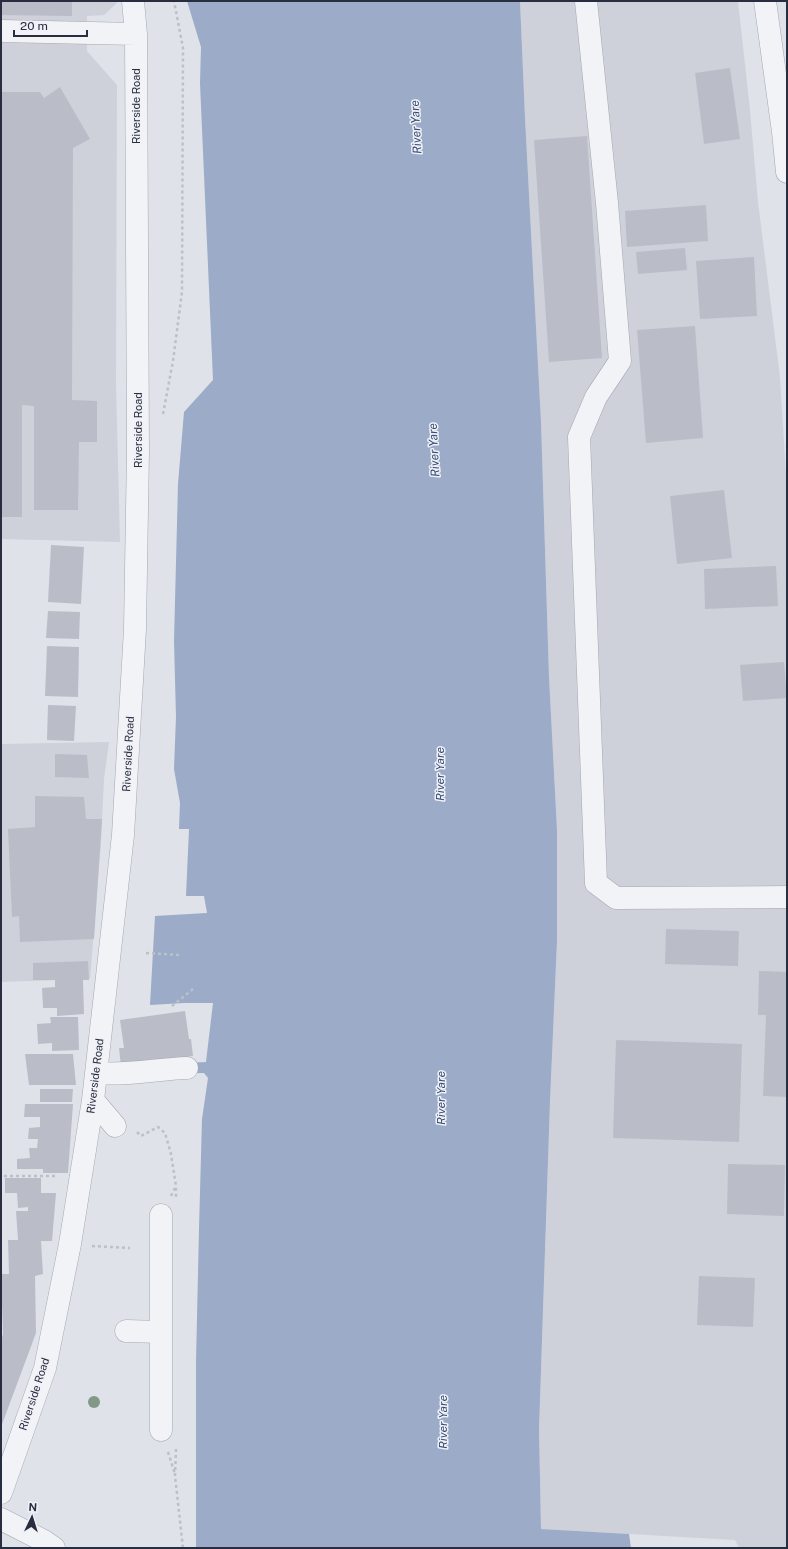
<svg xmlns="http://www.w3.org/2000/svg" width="788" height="1549" viewBox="0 0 788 1549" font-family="'Public Sans',sans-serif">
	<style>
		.built { fill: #ced1da }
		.water { fill: #9babc8 }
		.building { fill: #babdc8 }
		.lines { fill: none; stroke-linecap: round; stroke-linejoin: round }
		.minor-casing { stroke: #a4a8b2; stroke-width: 23 }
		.path { stroke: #bdc0c7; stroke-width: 2.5; stroke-dasharray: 3 3; stroke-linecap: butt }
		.minor { stroke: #f2f3f7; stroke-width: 22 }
		.tree { fill: #839886 }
		.labels { text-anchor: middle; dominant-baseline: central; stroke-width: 3; stroke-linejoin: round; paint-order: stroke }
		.street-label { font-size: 11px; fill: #282e3f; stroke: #eff1f6 }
		.water-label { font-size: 12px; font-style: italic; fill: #334873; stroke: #eff1f6 }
	</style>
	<rect width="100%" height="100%" fill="#dfe2e8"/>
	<path class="built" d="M1 1H117V3L104 15 87 16V51L117 85 116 384 120 542 1 539Z
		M520 1H738L750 110 758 202 780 377 787 491V1548H739L735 1540 541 1529 539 1430 550 1101 557 941V830L549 677 541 422 525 118Z
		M109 742 104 779 101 843 90 979 1 982V744Z"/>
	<path class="water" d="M187 1H520L525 118 541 422 549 677 557 830V941L550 1101 539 1430 541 1529 629 1534 631 1548H196V1362L199 1229 202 1119 208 1078 204 1073 169 1074 165 1064 206 1062 213 1003H184L150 1005 155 916 207 913 204 896H186L189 829H179L180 803 174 769 176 717 174 641 178 484 184 412 213 380 200 83 201 47Z"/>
	<path class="building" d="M1 1H72V16L1 15Z
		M730 68 740 139 704 144 695 73Z
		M60 87 90 139 73 148 72 400 97 401V442H79L78 510H34V406L22 405V517H1V92H40L44 98Z
		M587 136 602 358 549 362 534 140Z
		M706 205 708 241 627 247 625 211Z
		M685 248 687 270 638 274 636 252Z
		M754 257 757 316 700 319 696 261Z
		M695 326 703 438 646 443 637 330Z
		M724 490 732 558 677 564 670 496Z
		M51 545 84 547 81 604 48 602Z
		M776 566 778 606 705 609 704 569Z
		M48 611 80 612 79 639 46 638Z
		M47 646 79 647 78 697 45 696Z
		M784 662 787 698 743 701 740 665Z
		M48 705 76 706 74 741 47 740Z
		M55 754 87 755 89 778 55 777Z
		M35 796 84 797 86 819H102L94 939 20 942 19 916 12 917 8 829 35 827Z
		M666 929 739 931 738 966 665 964Z
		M88 961 89 980H83L84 1014 57 1016V1008H43L42 988 55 987V980H33V963Z
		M759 971 787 972V1097L763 1096 766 1015H758Z
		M185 1011 189 1039H191L193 1056 121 1066 119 1048H124L120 1020Z
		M50 1017H78L79 1050 52 1051V1043L38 1044 37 1024 51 1023Z
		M616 1040 742 1044 739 1142 613 1138Z
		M25 1054H73L76 1085H29Z
		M40 1089H73L72 1102H40Z
		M25 1104H73L68 1173H43V1169H17V1159L30 1158 29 1148H37L38 1139H28L29 1128 40 1127V1117H24Z
		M728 1164 785 1165 784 1216 727 1214Z
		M5 1178H41V1193H56L52 1241H41L43 1274 35 1276 36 1333 1 1427V1341L3 1334 1 1274H9L8 1240H18L16 1211H28V1207L18 1208 17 1193H5Z
		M699 1276 755 1278 753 1327 697 1325Z"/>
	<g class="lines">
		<defs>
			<path id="minor" d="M586 1 607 203 620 361 596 397 579 437 596 883 616 898 787 897
				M765 1 783 132 787 172
				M1 31 136 34
				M96 1073C126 1076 157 1069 187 1068
				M93 1100 115 1126
				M126 1331 160 1332
				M161 1430V1215
				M1 1493 45 1368 70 1244 93 1100 123 835 135 629 138 451 136 34 133 1
				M1 1519 44 1541 54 1548"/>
		</defs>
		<use href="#minor" class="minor-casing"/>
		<path class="path" d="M163 414 173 361 182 292 183 48 174 1
			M146 953 180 955
			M172 1006 193 989
			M137 1132 141 1136 158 1127 165 1133 171 1154 176 1186V1198
			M4 1176H57
			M171 1196 176 1186
			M92 1246 130 1248
			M176 1449 175 1476 183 1548
			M168 1452 175 1474"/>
		<use href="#minor" class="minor"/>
	</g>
	<circle class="tree" cx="94" cy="1402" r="6"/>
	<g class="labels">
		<g class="street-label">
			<text transform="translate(136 106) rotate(-90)">Riverside Road</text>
			<text transform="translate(138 430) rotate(-90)">Riverside Road</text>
			<text transform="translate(128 754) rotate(-87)">Riverside Road</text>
			<text transform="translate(95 1076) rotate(-83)">Riverside Road</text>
			<text transform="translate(34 1394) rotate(-72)">Riverside Road</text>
		</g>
		<g class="water-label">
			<text transform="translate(416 127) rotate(-93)">River Yare</text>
			<text transform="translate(434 450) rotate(-93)">River Yare</text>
			<text transform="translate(440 774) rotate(-90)">River Yare</text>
			<text transform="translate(441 1098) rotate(-90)">River Yare</text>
			<text transform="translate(443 1422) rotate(-90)">River Yare</text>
		</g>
	</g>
	<rect width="788" height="1549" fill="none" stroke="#282e3f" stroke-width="4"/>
	<g transform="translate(32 1517) rotate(4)" stroke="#eff1f6" stroke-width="3" paint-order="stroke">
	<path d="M0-3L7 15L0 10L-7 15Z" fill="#282e3f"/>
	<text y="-6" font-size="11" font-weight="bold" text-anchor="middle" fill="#282e3f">N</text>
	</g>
	<path d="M14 30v6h73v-6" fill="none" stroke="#282e3f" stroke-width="2"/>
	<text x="20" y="30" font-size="12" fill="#282e3f" stroke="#eff1f6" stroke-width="3" paint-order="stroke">20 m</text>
</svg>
